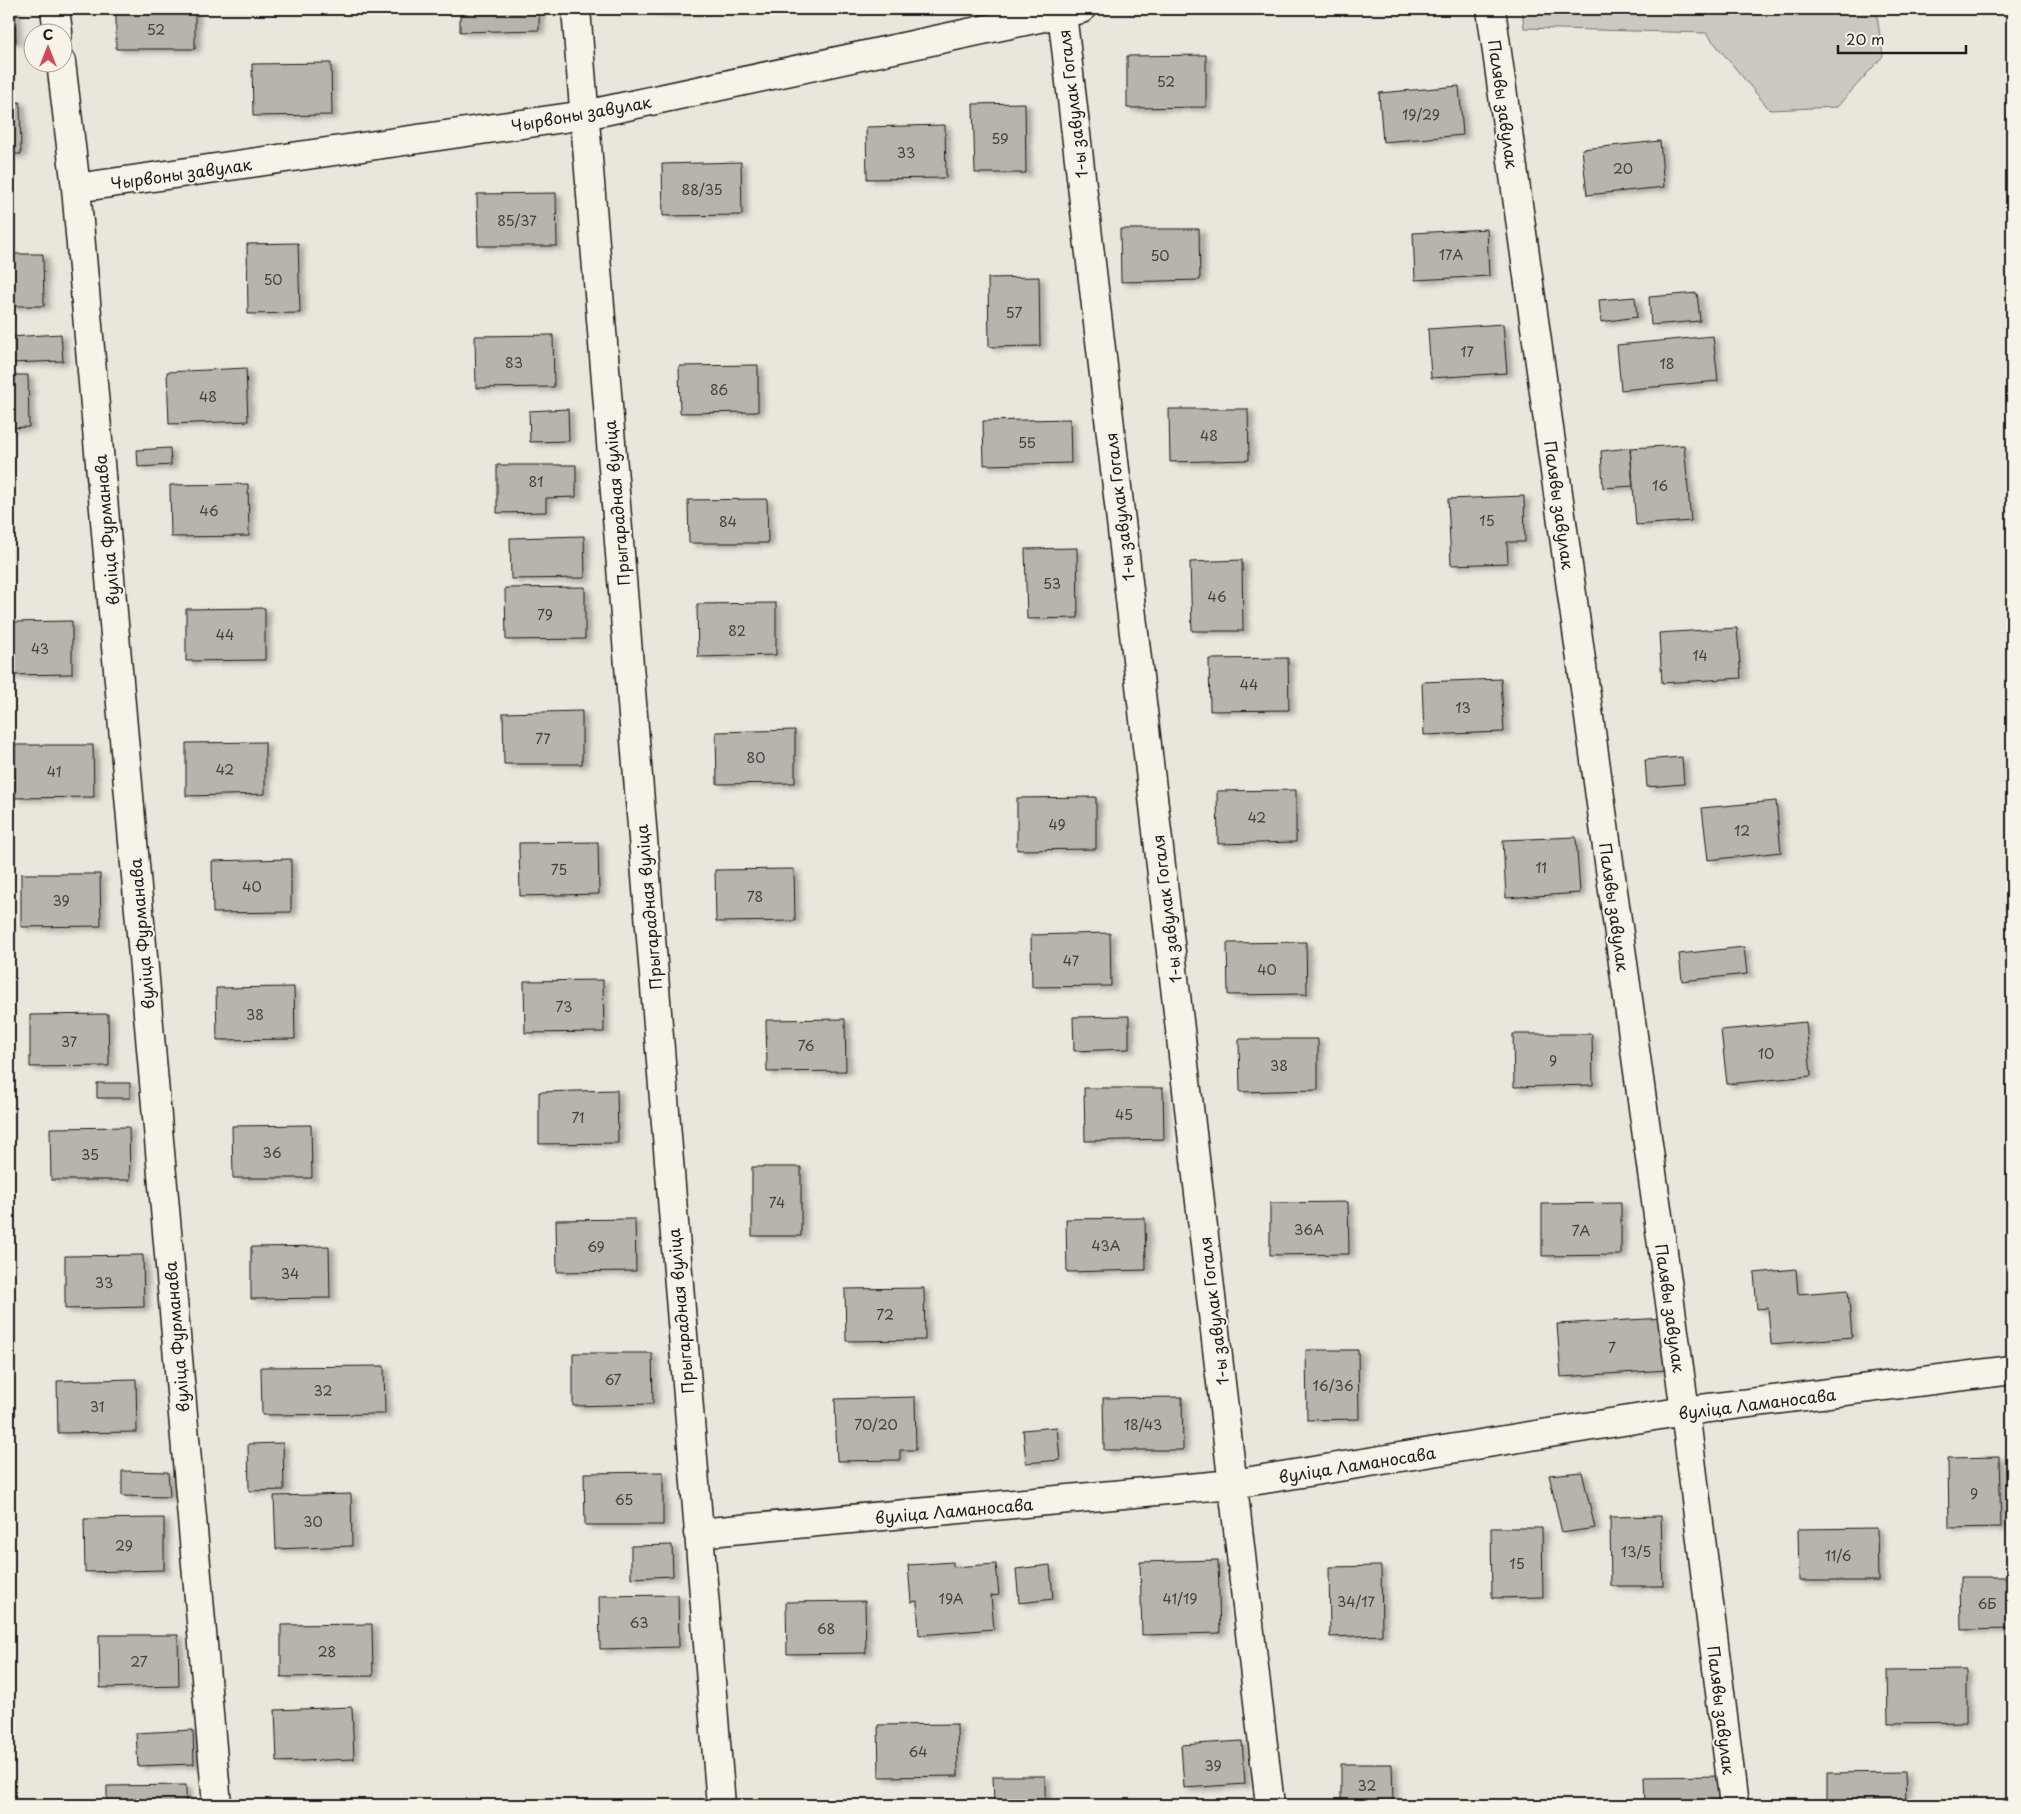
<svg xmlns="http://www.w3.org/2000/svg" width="2021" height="1814" viewBox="0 0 2021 1814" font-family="'Playpen Sans',sans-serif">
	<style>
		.green { fill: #ccc8c0; stroke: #74726e }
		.building { fill: #b6b4ac; stroke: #1c1c1c; filter: url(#shadow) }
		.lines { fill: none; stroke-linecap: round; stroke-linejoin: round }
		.street-casing { stroke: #1c1c1c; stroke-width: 31 }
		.street { stroke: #f7f3e8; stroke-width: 28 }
		.labels { text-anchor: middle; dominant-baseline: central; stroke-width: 4; stroke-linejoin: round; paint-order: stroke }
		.number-label { font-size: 14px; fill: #424240 }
		.street-label { font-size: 16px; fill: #1c1c1c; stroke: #f7f3e8 }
	</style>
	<defs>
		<filter id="shadow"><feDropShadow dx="5.5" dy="3" stdDeviation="2.5" flood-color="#0004"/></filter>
	</defs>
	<rect width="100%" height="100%" fill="#eae6dc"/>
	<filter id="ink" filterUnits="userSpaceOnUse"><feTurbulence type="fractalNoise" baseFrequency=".02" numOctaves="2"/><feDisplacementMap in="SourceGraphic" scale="10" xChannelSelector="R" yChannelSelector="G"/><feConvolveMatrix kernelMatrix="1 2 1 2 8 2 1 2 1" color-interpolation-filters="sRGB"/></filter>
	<g filter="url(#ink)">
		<path class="green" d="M1522 9H1876L1883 56 1837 107 1770 110 1706 33 1524 28Z"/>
		<path class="building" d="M9 9H15L16 42H9Z
			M116 9H195V49H116Z
			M460 9H539V30L460 32Z
			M653 9H704V11L653 12Z
			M1206 55V107L1127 108V56Z
			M331 63 332 115 253 116 252 64Z
			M1459 86 1463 135 1383 142 1379 93Z
			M9 102H20L21 154H9Z
			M1025 103 1026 173H975L973 104Z
			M945 125 946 178 867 179 866 127Z
			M1660 141 1664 187 1587 195 1582 149Z
			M741 162 742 215 663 216 662 164Z
			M556 193 557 246H478L477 194Z
			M1120 229H1199L1200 280 1121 282Z
			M1487 229 1489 276 1415 280 1413 233Z
			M298 243 300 313 248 314 247 244Z
			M9 254H43L44 306H9Z
			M1039 277 1040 346 989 347 988 278Z
			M1697 293 1700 321 1651 325 1649 297Z
			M1635 297 1637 317 1601 322 1599 300Z
			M1503 324 1507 373 1431 378 1428 329Z
			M61 334 63 361 9 363V337Z
			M553 335 554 387 476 388 475 336Z
			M1713 336 1718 381 1621 390 1617 345Z
			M758 365V412L680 413 679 366Z
			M246 368 248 421 169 424 167 372Z
			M9 375H28L29 427 9 428Z
			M568 409 569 441 530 442 529 411Z
			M1169 409H1248L1249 460 1170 462Z
			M1070 419 1071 463 984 465 983 421Z
			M1684 445 1691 521 1636 525 1630 448Z
			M170 448 171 465 138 467 137 450Z
			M1630 448 1633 486 1603 488 1601 451Z
			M497 465H576V497L546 498V512L497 513Z
			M248 484 249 536 171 537 170 485Z
			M1524 496 1525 542H1507L1508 563 1451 565 1448 499Z
			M767 499 768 543H689L688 500Z
			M584 536 585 578 511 579 510 538Z
			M1077 548 1078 618 1027 619 1025 549Z
			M1242 560 1243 631H1192L1190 562Z
			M585 587V639L506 640 505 588Z
			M776 603V655L698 657 697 604Z
			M265 608V660L186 661V609Z
			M72 621V674L9 675V622Z
			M1737 628 1741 678 1662 683 1659 633Z
			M1288 658 1289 710 1210 711 1209 659Z
			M1501 679 1504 732 1424 735 1422 682Z
			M582 711V764H504L503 713Z
			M795 730V783L717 784 716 732Z
			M265 742V794L186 796V743Z
			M15 745H93L94 797 15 798Z
			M1682 757 1684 784 1647 787 1645 760Z
			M1296 790V842L1218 844 1217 791Z
			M1096 797V849L1017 850V798Z
			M1776 801 1781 852 1708 860 1702 808Z
			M1576 837 1580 893 1506 898 1503 840Z
			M598 842 599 894 520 896 519 843Z
			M291 859V912L213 913 212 861Z
			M794 869 795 921 716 922 715 870Z
			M21 874H100L101 926 21 927Z
			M1110 933 1111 986 1032 987 1031 935Z
			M1306 942 1307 994 1228 995 1227 943Z
			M1744 947 1747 974 1682 981 1679 954Z
			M603 980 604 1032 525 1033 524 981Z
			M294 987 295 1039 217 1040 216 988Z
			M108 1014 109 1066 30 1067V1015Z
			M1129 1016V1049L1074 1051 1073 1017Z
			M845 1019 846 1071 767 1072 766 1020Z
			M1806 1022 1811 1076 1727 1084 1721 1030Z
			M1513 1034H1592L1593 1085 1514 1087Z
			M1239 1039H1318V1090L1240 1092Z
			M97 1083H130V1098H97Z
			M1084 1088H1163L1164 1139 1085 1141Z
			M617 1090 618 1143 539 1144V1092Z
			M311 1125 312 1178H233L232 1126Z
			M129 1127 130 1180H51L50 1128Z
			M752 1167H801V1236H752Z
			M1348 1202 1349 1254 1270 1255V1203Z
			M1621 1203V1255L1542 1256V1204Z
			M1145 1218 1146 1270 1067 1272 1066 1219Z
			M635 1219 636 1271 557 1272 556 1220Z
			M329 1246 330 1298 251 1299V1247Z
			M143 1255 144 1307 65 1309V1256Z
			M1796 1269 1798 1294 1848 1290 1852 1337 1771 1344 1768 1308 1757 1309 1754 1273Z
			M924 1288 925 1340 846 1341 845 1289Z
			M1664 1318 1667 1370 1561 1377 1557 1324Z
			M1306 1350H1358L1359 1419 1307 1420Z
			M573 1353H652L653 1404 573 1406Z
			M384 1366 385 1414 262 1415 261 1367Z
			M136 1379 137 1432 58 1433 57 1381Z
			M915 1397 916 1450H900V1460L837 1461 835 1399Z
			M1182 1397 1183 1450H1104L1103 1398Z
			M1057 1427 1060 1460 1026 1463 1023 1430Z
			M283 1443 284 1490 249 1491 248 1444Z
			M1999 1457 2001 1527 1949 1528 1948 1458Z
			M122 1471 168 1472 170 1497 122 1496Z
			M663 1472V1525H585L584 1473Z
			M1582 1472 1595 1528 1562 1533 1549 1475Z
			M351 1494 352 1546 276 1549 274 1496Z
			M1661 1516 1663 1586H1611L1610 1517Z
			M164 1518V1570L85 1572 84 1519Z
			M1491 1528H1542L1543 1597 1492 1598Z
			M1877 1528 1878 1581H1799L1798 1529Z
			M672 1545 673 1576 631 1578V1546Z
			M1218 1560 1220 1633 1142 1635 1140 1562Z
			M953 1562V1567L996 1564 999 1595 991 1596 994 1629 919 1635 917 1601 911 1602 908 1565Z
			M1050 1565 1053 1599 1019 1603 1016 1569Z
			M1381 1566 1382 1635 1330 1637 1329 1567Z
			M1960 1577H2012V1629L1961 1630Z
			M678 1595 679 1647 600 1649 599 1596Z
			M865 1601 866 1653 787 1654 786 1602Z
			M372 1624 373 1676 281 1677V1625Z
			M99 1635H178L179 1686 100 1688Z
			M1966 1670V1722L1888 1723 1887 1671Z
			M352 1707 354 1759 277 1762 275 1710Z
			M957 1724 958 1776 879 1777 878 1725Z
			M193 1730 194 1764 138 1766 136 1733Z
			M1242 1741 1245 1784 1184 1788 1181 1745Z
			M1341 1764H1392L1393 1805H1341Z
			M1905 1772 1906 1805H1827V1773Z
			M993 1776H1045V1805H994Z
			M1723 1776 1724 1805H1645L1644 1777Z
			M186 1785V1805H107V1786Z"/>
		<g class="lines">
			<defs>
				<path id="street" d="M55 9 58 32
					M576 9 721 1805
					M1491 9 1685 1411 1734 1805
					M1062 13 1270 1805
					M61 62 76 188 217 1805
					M76 188 585 115 1081 9
					M698 1533 1233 1484 1685 1411 2012 1370"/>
			</defs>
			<use href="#street" class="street-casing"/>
			<use href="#street" class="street"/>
		</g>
	</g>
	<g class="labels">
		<g class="number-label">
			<text x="156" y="29">52</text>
			<text x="1166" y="81">52</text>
			<text x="1421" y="114">19/29</text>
			<text x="1000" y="138">59</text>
			<text x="906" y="152">33</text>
			<text x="1623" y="168">20</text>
			<text x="702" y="189">88/35</text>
			<text x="517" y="220">85/37</text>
			<text x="1451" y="254">17А</text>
			<text x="1160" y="255">50</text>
			<text x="273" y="279">50</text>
			<text x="1014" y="312">57</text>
			<text x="1467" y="351">17</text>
			<text x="514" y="362">83</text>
			<text x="1667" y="363">18</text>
			<text x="719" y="389">86</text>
			<text x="208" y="396">48</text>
			<text x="1209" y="435">48</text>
			<text x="1027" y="442">55</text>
			<text x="536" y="481">81</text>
			<text x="1660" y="485">16</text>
			<text x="209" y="510">46</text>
			<text x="1487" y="520">15</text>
			<text x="728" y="521">84</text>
			<text x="1052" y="583">53</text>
			<text x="1217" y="596">46</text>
			<text x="545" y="614">79</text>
			<text x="737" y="630">82</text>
			<text x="225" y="634">44</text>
			<text x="40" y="648">43</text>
			<text x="1700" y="655">14</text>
			<text x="1249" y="684">44</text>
			<text x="1463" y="707">13</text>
			<text x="543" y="738">77</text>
			<text x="756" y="757">80</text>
			<text x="225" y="769">42</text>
			<text x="54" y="771">41</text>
			<text x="1257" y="817">42</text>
			<text x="1057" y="824">49</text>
			<text x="1742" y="830">12</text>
			<text x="1541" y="867">11</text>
			<text x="559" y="869">75</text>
			<text x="252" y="886">40</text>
			<text x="755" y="896">78</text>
			<text x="61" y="900">39</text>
			<text x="1071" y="960">47</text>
			<text x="1267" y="969">40</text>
			<text x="564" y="1006">73</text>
			<text x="255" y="1014">38</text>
			<text x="69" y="1041">37</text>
			<text x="806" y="1045">76</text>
			<text x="1766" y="1053">10</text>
			<text x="1553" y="1060">9</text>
			<text x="1279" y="1065">38</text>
			<text x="1124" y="1114">45</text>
			<text x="578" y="1117">71</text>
			<text x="272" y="1152">36</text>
			<text x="90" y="1154">35</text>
			<text x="777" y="1202">74</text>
			<text x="1309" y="1229">36А</text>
			<text x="1581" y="1230">7А</text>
			<text x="1106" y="1245">43А</text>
			<text x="596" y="1246">69</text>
			<text x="290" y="1273">34</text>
			<text x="104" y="1282">33</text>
			<text x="885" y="1314">72</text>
			<text x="1612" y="1347">7</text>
			<text x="613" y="1379">67</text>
			<text x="1333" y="1385">16/36</text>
			<text x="323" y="1390">32</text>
			<text x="97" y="1406">31</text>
			<text x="876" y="1424">70/20</text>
			<text x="1143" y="1424">18/43</text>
			<text x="1974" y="1493">9</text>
			<text x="624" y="1499">65</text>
			<text x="313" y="1521">30</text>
			<text x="124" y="1545">29</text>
			<text x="1636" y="1551">13/5</text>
			<text x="1838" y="1555">11/6</text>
			<text x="1517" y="1563">15</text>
			<text x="951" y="1598">19А</text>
			<text x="1180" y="1598">41/19</text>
			<text x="1356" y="1601">34/17</text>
			<text x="1987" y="1603">6Б</text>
			<text x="639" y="1622">63</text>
			<text x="826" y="1628">68</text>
			<text x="327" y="1651">28</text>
			<text x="139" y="1661">27</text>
			<text x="918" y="1751">64</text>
			<text x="1213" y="1765">39</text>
			<text x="1367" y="1785">32</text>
		</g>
		<g class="street-label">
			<text transform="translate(1072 104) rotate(-97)">1-ы завулак Гогаля</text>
			<text transform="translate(1504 104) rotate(82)">Палявы завулак</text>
			<text transform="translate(581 113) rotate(-10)">Чырвоны завулак</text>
			<text transform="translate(181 173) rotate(-8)">Чырвоны завулак</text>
			<text transform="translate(616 503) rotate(-95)">Прыгарадная вуліца</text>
			<text transform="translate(1560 505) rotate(82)">Палявы завулак</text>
			<text transform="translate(1119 507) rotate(-97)">1-ы завулак Гогаля</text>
			<text transform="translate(106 530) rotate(-95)">вуліца Фурманава</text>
			<text transform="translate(648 907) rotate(-95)">Прыгарадная вуліца</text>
			<text transform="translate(1615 907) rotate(82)">Палявы завулак</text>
			<text transform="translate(1166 909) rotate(-97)">1-ы завулак Гогаля</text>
			<text transform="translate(141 934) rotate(-95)">вуліца Фурманава</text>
			<text transform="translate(1671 1308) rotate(82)">Палявы завулак</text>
			<text transform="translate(680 1311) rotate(-95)">Прыгарадная вуліца</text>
			<text transform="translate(1213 1311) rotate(-97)">1-ы завулак Гогаля</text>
			<text transform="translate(176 1337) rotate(-95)">вуліца Фурманава</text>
			<text transform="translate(1757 1403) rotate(-7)">вуліца Ламаносава</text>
			<text transform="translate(1357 1464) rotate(-9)">вуліца Ламаносава</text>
			<text transform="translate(954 1510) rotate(-5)">вуліца Ламаносава</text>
			<text transform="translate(1722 1710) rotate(83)">Палявы завулак</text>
		</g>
	</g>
	<rect width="2021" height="1814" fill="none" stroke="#f7f3e8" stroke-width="30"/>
	<rect x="15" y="15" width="1991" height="1784" fill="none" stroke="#1c1c1c" stroke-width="2" filter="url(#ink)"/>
	<g transform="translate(48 48)"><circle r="24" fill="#f7f3e8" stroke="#9f9d96"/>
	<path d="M0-4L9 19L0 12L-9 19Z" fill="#d1495b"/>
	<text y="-8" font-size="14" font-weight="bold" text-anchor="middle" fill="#1c1c1c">С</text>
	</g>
	<path d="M1838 45v8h128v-8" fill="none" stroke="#1c1c1c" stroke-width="2.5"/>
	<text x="1846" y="45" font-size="15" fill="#1c1c1c" stroke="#f7f3e8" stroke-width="4" paint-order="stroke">20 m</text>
</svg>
